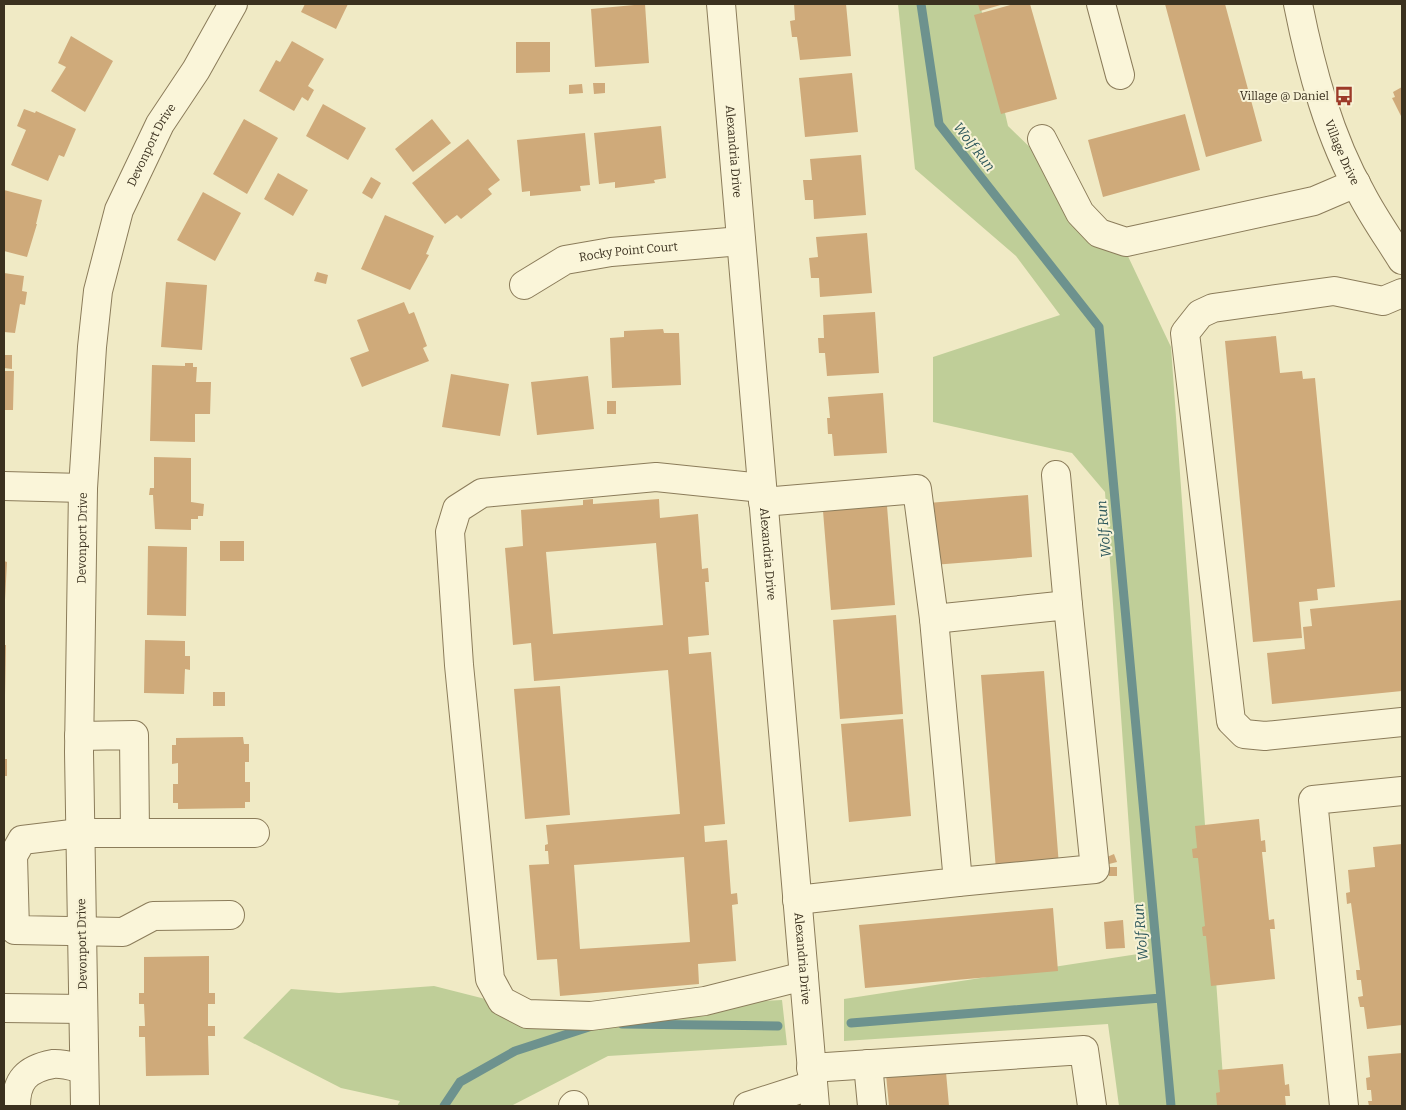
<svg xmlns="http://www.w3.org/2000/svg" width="1406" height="1110" viewBox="0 0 1406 1110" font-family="Bitter,serif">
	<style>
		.green { fill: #bfce98 }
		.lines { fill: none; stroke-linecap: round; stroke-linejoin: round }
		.stream { stroke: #6d928e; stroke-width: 9 }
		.building { fill: #cfaa7a; fill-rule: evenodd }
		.minor-casing { stroke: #8b7c5a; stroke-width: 30 }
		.minor { stroke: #faf5d9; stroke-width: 28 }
		.labels { text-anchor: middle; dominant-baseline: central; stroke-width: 4; stroke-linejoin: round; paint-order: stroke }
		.poi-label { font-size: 12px; fill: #3b311f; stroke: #f7f2d5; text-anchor: end }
		.street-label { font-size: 12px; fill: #3b311f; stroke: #f7f2d5 }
		.water-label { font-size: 14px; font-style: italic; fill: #2d575b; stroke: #f7f2d5 }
	</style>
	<rect width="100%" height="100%" fill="#f0eac5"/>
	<path class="green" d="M898 4H980L1008 126 1116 231 1171 347 1225 1106H1119L1108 1024 844 1041V999L1138 954 1105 492 1072 453 933 422V357L1060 315 1016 256 915 169Z
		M434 986 536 1012 782 1000 787 1045 608 1056 511 1106H397L400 1101 341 1088 243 1038 291 989 339 993Z"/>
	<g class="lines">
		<path class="stream" d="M921 4 939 124 1099 327 1171 1106
			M851 1023 1161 998
			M622 1024 778 1026
			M444 1106 460 1082 515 1051 592 1026"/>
	</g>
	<path class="building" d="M305 4H348L336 29 301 12Z
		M645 4 649 63 595 67 591 9Z
		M794 4H846L851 56 800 60 797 37H792L790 21 795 20Z
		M978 4H1004L980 11Z
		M1014 4H1030L1057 99 1001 114 974 15Z
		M1165 4H1225L1262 141 1206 157Z
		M71 36 113 61 85 112 51 91 66 67 58 63Z
		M292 41 324 59 308 86 314 90 308 101 302 97 294 111 259 91 276 60 280 62Z
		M516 42H550V72L516 73Z
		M852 73 858 132 805 137 799 78Z
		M593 83H605V93L594 94Z
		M582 84 583 93 569 94V85Z
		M1402 87V118L1392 98 1395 97 1393 92Z
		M323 104 366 128 348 160 306 136Z
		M24 109 35 113 36 111 76 129 64 157 59 155 48 181 11 165 26 130 17 126Z
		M1185 114 1200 170 1103 197 1088 140Z
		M244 119 278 138 247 194 213 174Z
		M432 119 451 143 413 172 395 149Z
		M661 126 666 178 654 180 655 183 615 188V182L599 184 594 133Z
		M585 133 590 185 580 186 581 191 530 196V191L522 192 517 140Z
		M468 139 500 180 488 189 492 194 461 219 457 215 445 224 412 183Z
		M861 155 866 215 814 219 813 200H805L803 180H812L810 159Z
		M278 173 308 190 293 216 264 199Z
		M371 177 381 183 372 199 362 193Z
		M4 190 42 200 36 224H37L27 257 4 251Z
		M203 192 241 213 215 261 177 240Z
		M385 215 434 236 426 254 429 255 410 290 361 269Z
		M867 233 872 293 820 297 819 278H811L809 258 818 257 816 237Z
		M317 272 328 275 326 284 314 281Z
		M4 273 24 276 22 291 27 292 25 305 20 304 15 333 4 332Z
		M166 282 207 285 202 350 161 347Z
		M404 302 409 314 414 312 427 346 423 348 429 361 362 387 350 358 369 351 357 320Z
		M875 312 879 373 827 376 825 353H819L818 338H824L823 315Z
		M663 329 664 333H679L681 385 612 388 610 338 624 337V331Z
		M1276 336 1280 373 1302 371 1303 379 1315 378 1335 587 1317 589 1318 600 1299 602 1302 638 1253 642 1225 341Z
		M4 355H12V369L4 368Z
		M185 363H193V367H197L196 382H211L210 414H195V442L150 441 152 365 185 366Z
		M4 371H14L13 410H4Z
		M451 374 509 384 500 436 442 427Z
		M588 376 594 429 537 435 531 382Z
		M883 393 887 453 834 456 832 434H828L827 418H830L828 397Z
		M607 401H616V414H607Z
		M154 457 191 458V502L204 504 203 516H198V519H191V530L155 529 153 495H149L150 488H154Z
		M1028 495 1032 557 933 565 928 503Z
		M593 499V504L659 499 660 518 698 514 702 569 708 568 709 582H705L709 635 688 637 689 654 711 652 725 824 704 826 705 842 727 840 731 894 737 893 738 904 732 905 736 961 698 964 699 984 560 996 557 959 537 960 529 865 549 864 548 851H545V845L548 844 546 825 680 814 668 670 534 681 531 643 513 645 505 548 523 546 521 510 583 505V500ZM656 543 663 625 553 634 546 552ZM684 857 690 942 580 949 574 865Z
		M887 506 895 605 831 610 823 511Z
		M220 541H244V561H220Z
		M148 546 187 547 186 616 147 615Z
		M4 561 7 562 5 600H4Z
		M1402 600V691L1272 704 1267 653 1305 649 1303 627 1312 626 1310 609Z
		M896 615 903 714 840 719 833 620Z
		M145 640 185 641V656H190V670L185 669 184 694 144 693Z
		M4 645H6L5 695H4Z
		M1044 671 1059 866 996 870 981 675Z
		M560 686 570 815 525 819 514 689Z
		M213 692H225V706H213Z
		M903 719 911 816 849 822 841 724Z
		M243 737 244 744H249V762H245V782H250V802H245V808L178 809V803H173V784H178V763L172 764V745H176V738Z
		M4 759H7V776H4Z
		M1259 819 1261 841 1265 840 1266 852H1262L1269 920 1274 919 1275 929H1270L1275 979 1211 986 1206 936H1203L1202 927 1205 926 1198 858H1193L1192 849 1197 848 1195 826Z
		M1402 844V1025L1367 1029 1364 1007H1360L1358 997 1363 996 1361 980H1357L1356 970H1360L1351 903 1347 904 1346 893 1350 892 1348 870 1375 867 1373 847Z
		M1114 854 1117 862 1109 864 1107 857Z
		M1109 867H1117V876H1109Z
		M1053 908 1058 971 865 988 859 925Z
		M1123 920 1125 948 1106 949 1104 922Z
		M209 956V993H215V1004H208V1026H215V1036H208L209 1075 146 1076 145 1037H139V1026H145L144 1004H139V993H144V957Z
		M1402 1053V1106H1369L1368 1101H1372L1371 1090H1367L1366 1078 1370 1077 1368 1056Z
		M1283 1064 1285 1085 1289 1084 1290 1096H1285L1286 1106 1217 1105 1216 1093 1220 1092 1218 1070Z
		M946 1072 949 1106H889L886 1075Z"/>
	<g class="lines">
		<defs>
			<g id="minor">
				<path id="s1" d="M721 4 815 1106"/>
				<path d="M1101 4 1120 75"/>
				<path id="s2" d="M1298 4C1311 69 1329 137 1362 195 1374 218 1389 239 1402 260"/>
				<path d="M1042 139 1080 213 1099 233 1126 242 1314 201 1356 183"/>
				<path id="s3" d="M524 285 565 260 611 252 741 241"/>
				<path d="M1402 293 1383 301 1334 291 1213 308 1200 314 1185 333 1231 721 1244 734 1265 736 1402 722"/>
				<path d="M1056 475 1068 605"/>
				<path d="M4 486 83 488"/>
				<path d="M762 488 656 477 482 493 457 509 450 532 459 665 490 979 502 1001 527 1014 591 1016 705 1001 804 976"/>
				<path d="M763 502 917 489 934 619 958 882 797 900"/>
				<path d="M934 619 1068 605 1095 869 958 882"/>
				<path d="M79 736 134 735 135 833"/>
				<path d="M230 915 153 916 123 932 15 930 13 856 22 840 80 833H255"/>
				<path d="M4 1008 83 1009"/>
				<path d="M868 1064 872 1106"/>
				<path d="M811 1068 1084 1050 1092 1106"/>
				<path d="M16 1106C16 1081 26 1069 53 1064 62 1063 75 1067 84 1069"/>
				<path id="s4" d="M85 1106 79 752 83 488 92 347 98 291 119 210 160 124 196 70 233 4"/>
				<path d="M573 1106 574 1105"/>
				<path d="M748 1106 813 1085"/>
				<path d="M1344 1106 1313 800 1402 791"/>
			</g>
		</defs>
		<use href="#minor" class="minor-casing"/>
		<use href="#minor" class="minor"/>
	</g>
	<defs>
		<symbol id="bus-bare" viewBox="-9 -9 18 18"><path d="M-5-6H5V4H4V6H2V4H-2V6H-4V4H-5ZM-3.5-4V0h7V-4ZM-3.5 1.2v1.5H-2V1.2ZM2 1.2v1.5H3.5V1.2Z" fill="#9c3a28" stroke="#f7f2d5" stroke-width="2.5" paint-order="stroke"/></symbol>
	</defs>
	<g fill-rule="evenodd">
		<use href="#bus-bare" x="1330" y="82" width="28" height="28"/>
	</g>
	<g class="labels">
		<g class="poi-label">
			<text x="1329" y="96">Village @ Daniel</text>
		</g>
		<g class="street-label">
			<text stroke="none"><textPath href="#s4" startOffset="972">Devonport Drive</textPath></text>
			<text stroke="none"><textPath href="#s1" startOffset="148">Alexandria Drive</textPath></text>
			<text stroke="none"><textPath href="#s2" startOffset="155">Village Drive</textPath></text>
			<text stroke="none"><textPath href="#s3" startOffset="112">Rocky Point Court</textPath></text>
			<text stroke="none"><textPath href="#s4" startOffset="568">Devonport Drive</textPath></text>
			<text stroke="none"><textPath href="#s1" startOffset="552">Alexandria Drive</textPath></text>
			<text transform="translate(82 944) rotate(-91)">Devonport Drive</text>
			<text stroke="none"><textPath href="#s1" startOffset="958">Alexandria Drive</textPath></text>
		</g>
		<g class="water-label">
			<text transform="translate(974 147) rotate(52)">Wolf Run</text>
			<text transform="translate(1104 529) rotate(-95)">Wolf Run</text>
			<text transform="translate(1141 932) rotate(-95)">Wolf Run</text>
		</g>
	</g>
	<rect width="1406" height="1110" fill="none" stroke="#3b311f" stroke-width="10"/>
</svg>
